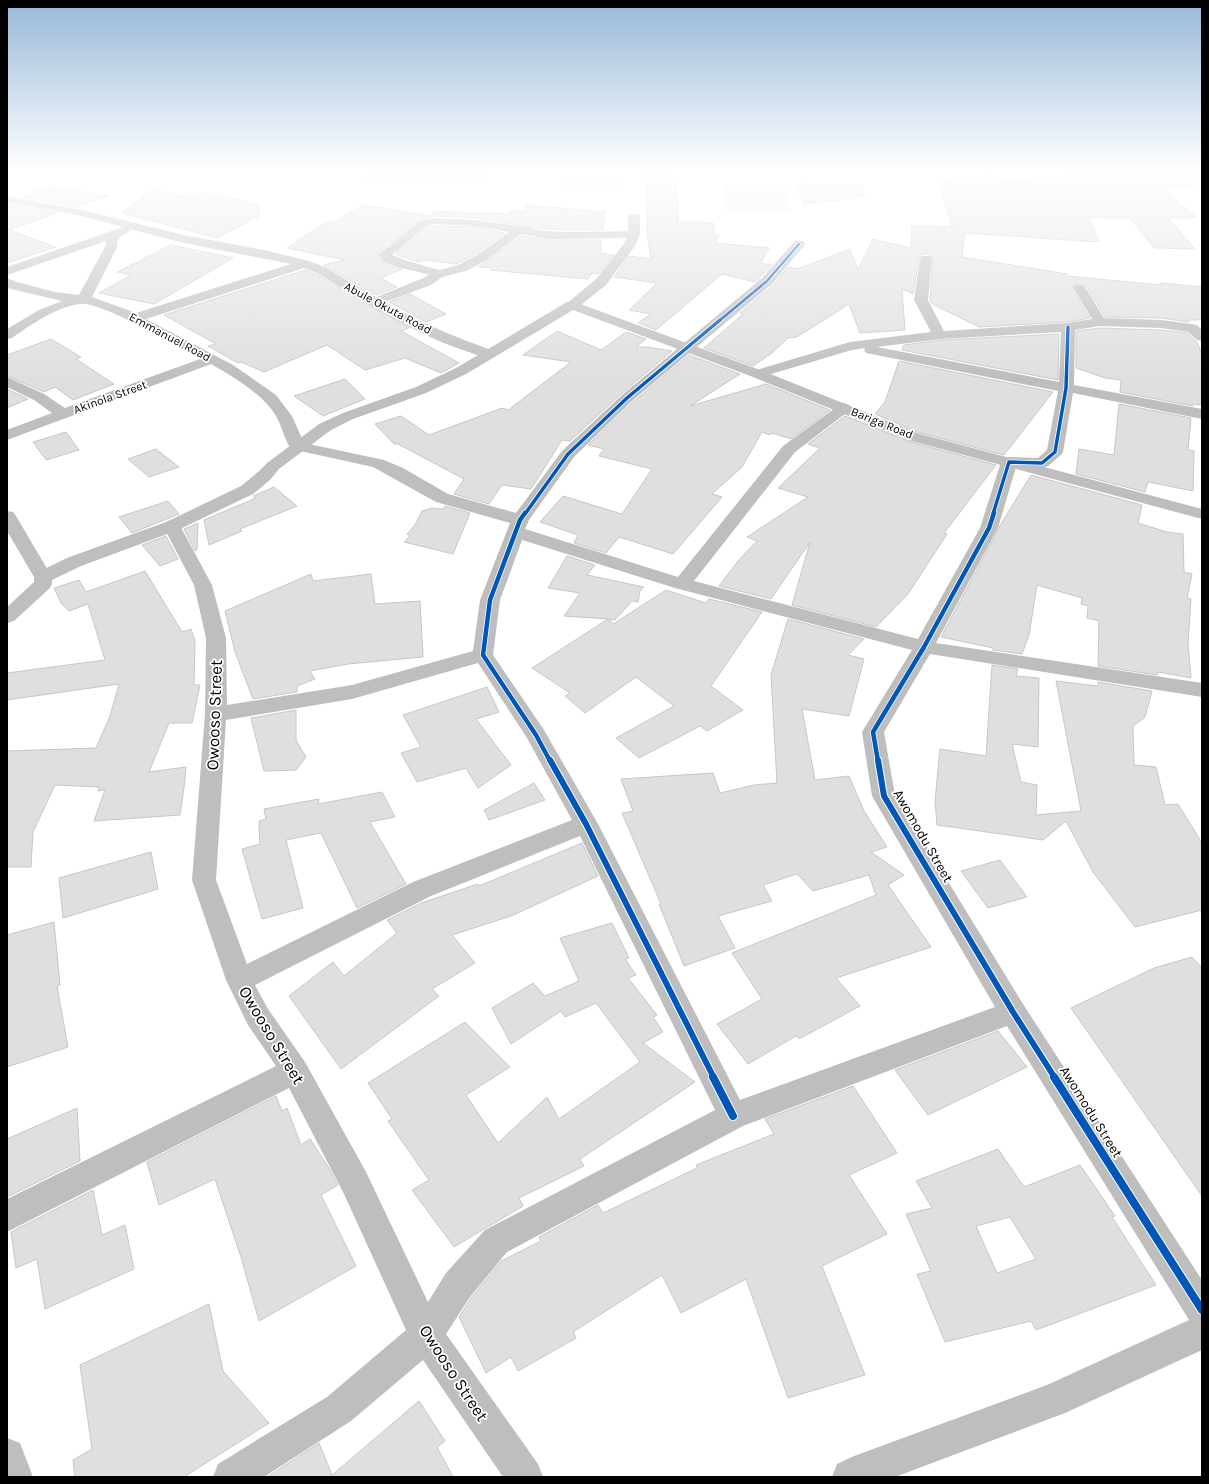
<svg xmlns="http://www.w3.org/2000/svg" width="1209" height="1484" viewBox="0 0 1209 1484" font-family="Karla,sans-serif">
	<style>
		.green { fill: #ececec }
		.building { fill: #dfdfdf; stroke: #c7c7c7; fill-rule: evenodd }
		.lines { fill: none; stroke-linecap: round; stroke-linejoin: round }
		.minor { fill: #bebebe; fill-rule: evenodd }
		.tertiary { fill: #bebebe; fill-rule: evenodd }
		.cycleway-far4-casing { stroke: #fff; stroke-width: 4 }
		.cycleway-far3-casing { stroke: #fff; stroke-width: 5 }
		.cycleway-far2-casing { stroke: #fff; stroke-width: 6 }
		.cycleway-far1-casing { stroke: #fff; stroke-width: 8 }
		.cycleway-casing { stroke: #fff; stroke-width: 10 }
		.cycleway-far4 { stroke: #0057b8; stroke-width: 2.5 }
		.cycleway-far3 { stroke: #0057b8; stroke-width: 3.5 }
		.cycleway-far2 { stroke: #0057b8; stroke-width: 4.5 }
		.cycleway-far1 { stroke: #0057b8; stroke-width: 6 }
		.cycleway { stroke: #0057b8; stroke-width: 8 }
		.labels { text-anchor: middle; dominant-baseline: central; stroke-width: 3.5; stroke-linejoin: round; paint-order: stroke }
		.far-street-label { font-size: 12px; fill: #000; stroke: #fff }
		.street-label { font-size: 14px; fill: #000; stroke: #fff }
		.near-street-label { font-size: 17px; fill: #000; stroke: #fff }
	</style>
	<rect width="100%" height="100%" fill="#fff"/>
	<path class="green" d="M368 171H488L481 184 361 180Z
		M566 177 620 178 619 190 565 189Z
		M724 184 784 185 790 212 727 211Z"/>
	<path class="building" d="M647 171H669L670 179H677L678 222 713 223 715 235H718L716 243 769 248 761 263 772 265 755 282 722 274 656 330 638 323 651 314 629 310 657 283 614 277 629 256 651 259 647 234Z
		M1102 171H1196L1197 185 1163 188 1196 217 1168 218 1195 249 1154 248 1130 218 1089 217 1099 242 965 233 962 257 1067 274V276L1161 285 1160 283 1202 287V320H1188L1189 322 1161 318 1105 317 1085 284H1074L1072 289 1090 318 1068 322 979 327 932 304 930 300 933 259 930 254H922L919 259 913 294 902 289 905 330 860 333 849 304 797 337 788 338 772 353 753 366 704 348 743 314 740 313 773 285 788 267 797 269 850 249 858 270 873 239 911 248 912 226 952 227 938 181 992 175 1006 183Z
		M797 184 863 185 864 197 803 204Z
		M49 186 108 196 75 207 23 197Z
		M151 190 191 197 202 192 259 204V216L217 238 122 213Z
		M9 204 58 213 9 230 56 247 7 263V205Z
		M363 205 430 216 433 211 509 214 510 211H525L526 205 605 212 603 230 544 229 476 218 435 216 419 221 377 254V256L381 260 402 269 381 278 397 287 376 295 324 265 345 260 287 248 326 222 333 223Z
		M435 226 476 227 505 233 476 254 456 264 424 260 418 262 395 254 428 227Z
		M521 236 547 240H602L600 253 614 255 598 274 592 273 588 279 490 270 492 268 478 267Z
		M171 245 233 258 154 304 99 293 131 275 117 272Z
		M305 270 316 274 409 328 401 331 459 363 441 373 405 358 365 370 327 345 264 372 241 362 238 363 208 346 216 344 164 315Z
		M410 294 446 314 426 322 389 302Z
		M1100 328 1161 330 1187 333 1197 342 1202 354V405L1193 404V406L1120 392 1121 380 1105 378 1076 368V331Z
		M557 331 601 350 626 332 646 339 636 347H647L672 351 621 394 570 441 562 440 531 489 502 485 489 504 454 494 464 479 398 444H394L375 424 401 416 429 435 502 408 508 410 571 362 523 355Z
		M1059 334 1058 380 902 350 904 345 940 340Z
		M51 339 81 357 76 359 114 384 73 400 55 387 44 392 7 376V355Z
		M689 355 740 374 690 406 766 384 830 410 791 439 772 433 770 435 762 432 742 467 712 494 722 497 673 554 619 537 606 553 574 543 578 535 540 522 563 496 622 514 652 469 599 456 604 449 588 445 633 402Z
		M899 361 1053 392 1004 455 920 433 875 414 885 402Z
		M345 379 365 399 323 416 294 396Z
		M7 389 28 399 7 408Z
		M1119 404 1191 418 1188 450 1194 451 1193 491 1148 482 1145 492 1076 474 1079 449 1114 455Z
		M845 416 908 441 996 465 944 533 947 534 908 594 876 627 792 605 810 542 771 599 719 586 738 561 757 541 747 537 808 497 778 488 820 448 808 444Z
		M66 432 79 450 46 460 33 442Z
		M156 449 179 467 149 477 128 459Z
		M1031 475 1142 505 1138 523 1167 532 1183 534 1184 572 1192 574 1187 598 1191 599 1188 643 1191 678 1158 672 1157 675 1098 666 1099 621 1087 618 1088 606 1081 604 1082 598 1037 585 1029 635 1022 654 993 650V648L941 637 1001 524Z
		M274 487 297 506 240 529 242 531 209 545 204 520 256 498 253 496Z
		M168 501 179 514 132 533 119 517Z
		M445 506 470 513 453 554 404 542 410 536 407 534 415 525 422 511 432 508 443 509Z
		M198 523 197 550 195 551 184 529Z
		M166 536 178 559 160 566 142 545Z
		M567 556 595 565 587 575 644 587 640 591 638 602 632 601 615 620 609 619 613 624 666 590 706 603 709 599 762 612 711 686 743 710 707 731 700 726 639 758 616 738 674 706 636 677 585 713 565 696 570 693 532 668 608 619 564 616 580 593 548 588Z
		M145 571 182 632 191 629 195 641 194 685H200L192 723H169L149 772 186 767 184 788 180 815 94 821 105 790 98 791 99 787 55 785 33 832 31 867H7V751L96 748 110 716 119 684 7 700V673L105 660 88 604 69 611 61 603 54 588 79 580 86 592Z
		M311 574 313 581 371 574 375 604 420 601 423 657 348 664 310 671 315 679 297 686V692L253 699 235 652 225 611Z
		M788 619 864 639 848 655 864 659 849 716 802 709 815 780 849 776 864 811 887 847 871 852 904 875 888 885 931 947 836 978 860 1006 799 1039 796 1036 748 1064 717 1024 762 999 732 953 876 895 869 875 813 891 797 874 763 885 772 901 718 916 735 948 684 966 659 904H661L622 813 633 811 621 779 713 773 720 793 754 785 777 783 771 675Z
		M992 665 1018 669 1016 676 1039 678 1038 747 1012 744 1021 782 1037 785 1036 815 1081 811 1056 681 1098 686V682L1152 691 1145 717 1133 726 1134 765 1156 767 1165 805 1178 804 1202 843V910L1135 927 1093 872 1066 821 1043 840 937 825 935 801 940 749 986 756Z
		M487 687 499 712 476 719 511 765 478 788 466 768 417 782 401 753 421 747 403 715Z
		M296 710V740L306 757 296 770 264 771 251 718Z
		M534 783 545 800 489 820 484 810Z
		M382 792 395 817 370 822 406 884 357 908 321 833 286 840 303 908 262 919 242 849 260 844 259 821 266 819 264 809 319 799 318 804Z
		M582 843 598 876 511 916 452 935 475 963 432 989 439 996 341 1069 289 996 333 962 344 976 397 933 387 920 421 903 478 884 479 886Z
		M151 852 158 889 63 918 59 878Z
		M1000 860 1027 897 988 908 961 871Z
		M54 922 60 985 57 986 68 1047 7 1067V935Z
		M612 923 629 958 625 959 636 975 628 978 657 1015 653 1017 663 1032 643 1043 695 1082 580 1159 584 1166 519 1198 523 1206 454 1247 412 1190 429 1180 388 1121 392 1119 368 1083 465 1022 510 1067 466 1095 498 1143 547 1097 559 1119 640 1062 596 1003 565 1017 561 1011 511 1044 492 1008 533 983 545 996 579 981 560 938Z
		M1192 957 1202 968V1196L1071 1008 1154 968Z
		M998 1031 1027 1067 928 1115 895 1070Z
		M853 1086 897 1153 849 1175 887 1234 822 1266 865 1375 788 1398 746 1279 681 1313 662 1275 573 1332 576 1338 518 1371 511 1357 486 1373 459 1317 471 1298 501 1261 541 1241 539 1237 598 1205 603 1213 697 1168 696 1165 774 1134 765 1119Z
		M276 1096 282 1111 287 1108 301 1145 310 1139 329 1168 338 1185 321 1195 356 1266 259 1321 241 1257 215 1179 159 1205 147 1162Z
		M77 1108 80 1161 7 1197V1139Z
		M998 1149 1024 1187 1080 1165 1115 1216 1112 1217 1156 1285 1036 1330 1031 1321 945 1342 917 1274 931 1271 906 1214 932 1208 916 1181ZM1010 1217 1036 1259 997 1273 976 1226Z
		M93 1190 102 1235 125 1225 134 1269 45 1309 37 1259 16 1268 11 1232Z
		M209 1304 223 1371 269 1423 184 1477H75L73 1460 92 1449 80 1365Z
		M419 1401 445 1441 437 1447 453 1477H267L319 1443 332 1475Z"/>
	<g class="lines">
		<path class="minor" d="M7 196 82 210 184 235 264 250 309 261 325 267 376 297 421 279 429 275C415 270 386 267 378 255L419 222 435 218 476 220 517 226C524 225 538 231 547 231 574 233 601 231 628 231V216L630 214H638L640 216V234L635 246 606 285 577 308H567L565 305 596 279 623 245 627 238 547 239 521 234 485 261 466 271 442 277 431 285 385 302C420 323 456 337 494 351L496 354 494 357 489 358C428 343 370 305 317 273L304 268 146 319 233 365 276 395 292 416 304 443 384 460 403 468 448 494 516 513 562 451 622 395 762 278 795 241H803L805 244 803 247 772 284 632 401 574 457 529 520 525 529 678 577 783 446 839 405 844 403 849 405 852 408 849 411 795 452 694 581 918 639 980 528 1001 462 1003 459 1009 457 1038 458 1047 450 1058 391 871 354 866 353 864 350 865 348 852 350 758 378 753 377 751 374 753 371 850 342 931 332 914 300 920 259 922 256H930L932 259 928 300 944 331 1068 323 1092 319 1073 288 1074 285H1084L1104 318 1161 320 1192 324 1197 325 1202 330V341L1197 340 1188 332 1161 328 1100 326 1075 330 1074 385 1202 409V419L1073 393 1063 452 1061 455 1048 466 1042 468 1016 467 998 528 936 643 1202 683V697L930 654 884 732 895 795 1023 1004 1202 1280V1350L1065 1413 895 1477H832L837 1464 854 1456 1047 1385 1189 1320 1007 1026 743 1126 507 1252 470 1297 446 1334 538 1464 543 1477H503L423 1360 351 1421 264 1477H213L218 1464 327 1397 406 1330 344 1194 289 1088 7 1232V1199L276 1066 248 1025 226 980 192 880 205 714 206 638 194 585 163 526 166 522 172 521 178 522 212 585 226 638 227 705 352 685 473 651 480 600 510 523 436 502 373 467 291 449C284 439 282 426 276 416 263 394 232 376 211 364L7 440V430L52 413 34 400 7 387V377L44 394 65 408 200 359C178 347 101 301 80 304 56 307 32 324 12 338L7 339V329L39 310 62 301 7 288V278L17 282 55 292 79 295 105 247 106 241 7 275V267L123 227 82 216 7 202ZM435 224 476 226 509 232 477 255 458 265 439 270 408 261 392 255 427 226ZM130 229 184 243 291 264 136 313 92 297 117 247V242L121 236 129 232ZM1061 332 1059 382 877 347 940 339ZM522 540 675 588 912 650 862 732 872 796 995 1007 740 1100 598 824 544 730 493 655 500 600ZM478 663 527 738 572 820 413 882 247 964 216 880 226 720 352 699ZM580 836 715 1110 485 1230 446 1273 428 1302 366 1172 305 1062 268 1009 255 985 431 896Z
			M7 511 13 512 16 516 52 577 50 581 43 583 36 581 34 577 7 531Z
			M7 1438 20 1443 33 1477H7Z"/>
		<path class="tertiary" d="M572 301 763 371 920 434 1202 509V519L908 440 753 377 573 310 466 374 426 393 353 419 331 430 279 469 270 480 253 494 178 530 81 566 52 580V584L50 588 14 621 7 623V607L34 582V577L36 573 67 558 166 522 241 486 258 472 267 463 319 424 343 413 416 387 456 368 567 302Z"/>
		<defs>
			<path id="cycleway-far4" d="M719 321 767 281 799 244"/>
			<path id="cycleway-far3" d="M525 514 568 454 627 398 720 320
				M993 514 1009 462 1042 463 1055 452 1066 388 1068 327"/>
			<path id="cycleway-far2" d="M525 513 520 520 490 600 483 655 536 735 550 761
				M878 761 873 732 924 647 989 528 994 513"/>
			<path id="cycleway-far1" d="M550 760 586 824 714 1078
				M878 760 884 796 1013 1012 1055 1078"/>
			<path id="cycleway" d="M713 1077 733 1116
				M1054 1077 1202 1310"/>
		</defs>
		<use href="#cycleway-far4" class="cycleway-far4-casing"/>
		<use href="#cycleway-far3" class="cycleway-far3-casing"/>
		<use href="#cycleway-far2" class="cycleway-far2-casing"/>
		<use href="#cycleway-far1" class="cycleway-far1-casing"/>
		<use href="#cycleway" class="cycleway-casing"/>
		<use href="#cycleway-far4" class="cycleway-far4"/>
		<use href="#cycleway-far3" class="cycleway-far3"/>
		<use href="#cycleway-far2" class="cycleway-far2"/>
		<use href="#cycleway-far1" class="cycleway-far1"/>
		<use href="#cycleway" class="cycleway"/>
	</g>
	<linearGradient id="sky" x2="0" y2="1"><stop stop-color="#97b8d8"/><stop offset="0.45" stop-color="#fff"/><stop offset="1" stop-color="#fff" stop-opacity="0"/></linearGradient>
	<rect width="1209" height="378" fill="url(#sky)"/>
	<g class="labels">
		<g class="far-street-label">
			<text transform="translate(388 308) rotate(28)">Abule Okuta Road</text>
			<text transform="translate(170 337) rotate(28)">Emmanuel Road</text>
			<text transform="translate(110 397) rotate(-20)">Akinola Street</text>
			<text transform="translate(882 423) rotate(22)">Bariga Road</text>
		</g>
		<g class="street-label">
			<text transform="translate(923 836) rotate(60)">Awomodu Street</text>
			<text transform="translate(1091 1112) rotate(58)">Awomodu Street</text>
		</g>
		<g class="near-street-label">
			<text transform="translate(214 715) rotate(-88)">Owooso Street</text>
			<text transform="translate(272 1035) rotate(59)">Owooso Street</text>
			<text transform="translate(454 1373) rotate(57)">Owooso Street</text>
		</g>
	</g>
	<rect width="1209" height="1484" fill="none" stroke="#000000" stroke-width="16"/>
</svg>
